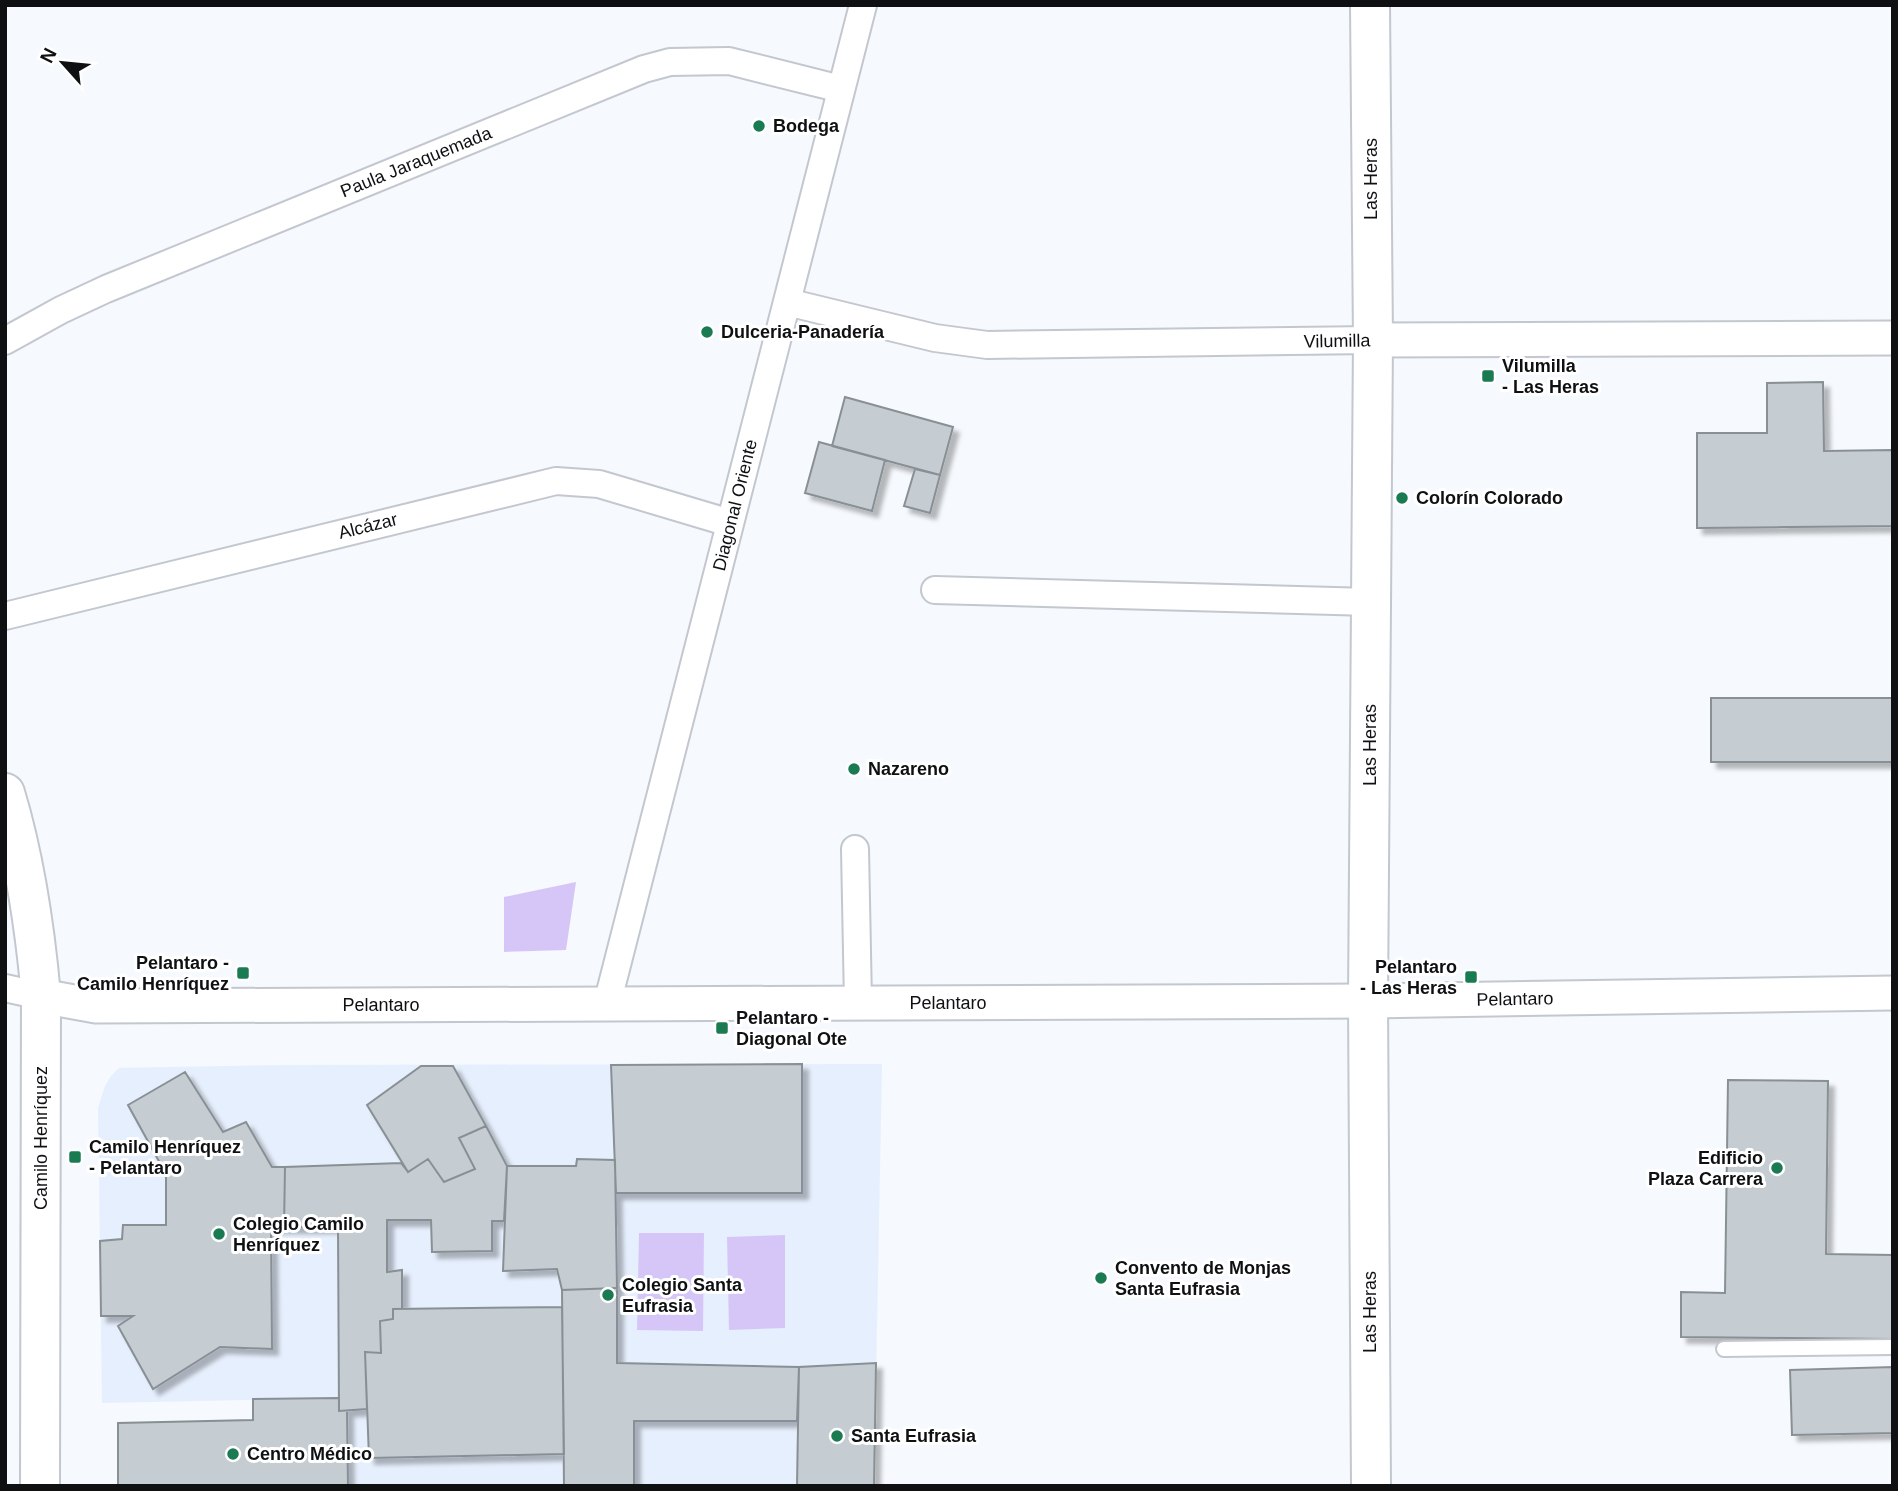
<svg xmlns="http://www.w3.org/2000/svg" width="1898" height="1491" viewBox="0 0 1898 1491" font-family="Helvetica,sans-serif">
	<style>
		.built { fill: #e6effd }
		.green { fill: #d6c6f8 }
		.building { fill: #c5cdd3; stroke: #899095; stroke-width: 2; filter: url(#shadow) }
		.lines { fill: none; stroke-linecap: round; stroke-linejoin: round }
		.service-casing { stroke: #c3c7cf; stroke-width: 18 }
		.minor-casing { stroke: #c3c7cf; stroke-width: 30 }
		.tertiary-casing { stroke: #c3c7cf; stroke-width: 37 }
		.secondary-casing { stroke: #c3c7cf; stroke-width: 42 }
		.service { stroke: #fff; stroke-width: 14 }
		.minor { stroke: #fff; stroke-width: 26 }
		.tertiary { stroke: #fff; stroke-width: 33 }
		.secondary { stroke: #fff; stroke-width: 38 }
		.poi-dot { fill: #1a7b53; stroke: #fff; stroke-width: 2.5 }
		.labels { text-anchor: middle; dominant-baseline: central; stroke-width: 6; stroke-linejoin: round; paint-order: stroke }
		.poi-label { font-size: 18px; font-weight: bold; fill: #0e1012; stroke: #fff; text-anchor: start }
		.street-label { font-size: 18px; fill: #0e1012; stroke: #fff }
	</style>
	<defs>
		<filter id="shadow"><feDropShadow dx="6" dy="6" stdDeviation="2" flood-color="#0004"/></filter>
	</defs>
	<rect width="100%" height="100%" fill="#f6f9fe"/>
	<path class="built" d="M882 1064 874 1486H348L347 1411H339V1398L102 1403 98 1108 105 1086 111 1076 119 1068 286 1065Z"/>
	<path class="green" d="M576 882 566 950 504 952V897Z
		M639 1233H704L703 1331 637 1330Z
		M785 1235V1328L729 1330 727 1237Z"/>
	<path class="building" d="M1823 382 1824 451 1893 450V526L1697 528V433H1767V383Z
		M845 397 953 427 940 475 832 446Z
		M819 442 885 460 872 511 805 493Z
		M915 469 940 475 930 513 904 506Z
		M1711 698H1893V762H1711Z
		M802 1064V1193H616L611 1065Z
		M421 1066H453L486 1126 459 1138 475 1169 444 1182 428 1159 408 1172 367 1105Z
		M185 1072 223 1132 246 1122 272 1167H285L284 1227H271L272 1349 220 1347 153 1389 118 1326 133 1316H101L100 1241 122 1239 123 1225H166V1174L128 1105Z
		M1728 1080 1828 1081 1826 1254 1893 1255V1339L1681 1337V1292L1725 1293Z
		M486 1126 507 1166 504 1221H492V1251L432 1252 431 1220H387V1272L402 1270V1309H393V1319L380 1321 381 1353 365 1352 367 1409 339 1411 338 1227H284L285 1167 401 1163 408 1172 428 1159 444 1182 475 1169 459 1138Z
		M577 1159 615 1160 617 1288 562 1290 557 1269 503 1271 507 1166H576Z
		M617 1288V1363L799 1367 797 1421H634V1486H564L562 1290Z
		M562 1307 564 1454 369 1458 365 1352 381 1353 380 1321 393 1319V1309Z
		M876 1363 874 1486H797L799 1367Z
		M1893 1367V1433L1792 1435 1790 1370Z
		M339 1398V1411H347L348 1486H118V1423L253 1420V1399Z"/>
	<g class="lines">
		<defs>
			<path id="service" d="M1724 1349 1893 1347"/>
			<path id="minor" d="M787 302 935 338 987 345 1373 340
				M5 341 61 310 106 289 644 69 670 62 729 61 841 89
				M935 590 1371 602
				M5 616 556 481 599 484 730 523
				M855 849 858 1003
				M5 988 41 996
				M607 1004 863 5"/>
			<path id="tertiary" d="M1373 340 1893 338
				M41 996 96 1006 1368 1001 1893 993"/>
			<path id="secondary" d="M1370 5 1373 340 1368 1001 1371 1486
				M5 793C25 859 35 928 41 996L40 1486"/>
		</defs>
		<use href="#service" class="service-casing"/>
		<use href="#minor" class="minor-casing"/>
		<use href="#tertiary" class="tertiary-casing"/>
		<use href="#secondary" class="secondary-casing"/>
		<use href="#service" class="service"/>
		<use href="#minor" class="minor"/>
		<use href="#tertiary" class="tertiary"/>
		<use href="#secondary" class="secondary"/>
	</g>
	<g class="poi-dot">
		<circle cx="759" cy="126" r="7"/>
		<circle cx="707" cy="332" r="7"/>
		<rect x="1481" y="369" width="14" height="14" rx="3.5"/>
		<circle cx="1402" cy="498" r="7"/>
		<circle cx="854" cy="769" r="7"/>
		<rect x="236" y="966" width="14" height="14" rx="3.5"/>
		<rect x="1464" y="970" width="14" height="14" rx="3.5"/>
		<rect x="715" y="1021" width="14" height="14" rx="3.5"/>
		<rect x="68" y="1150" width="14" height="14" rx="3.5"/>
		<circle cx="1777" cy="1168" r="7"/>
		<circle cx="219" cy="1234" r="7"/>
		<circle cx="1101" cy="1278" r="7"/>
		<circle cx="608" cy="1295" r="7"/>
		<circle cx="837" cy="1436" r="7"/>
		<circle cx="233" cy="1454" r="7"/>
	</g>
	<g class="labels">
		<g class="poi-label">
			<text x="773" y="126">Bodega</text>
			<text x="721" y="332">Dulceria-Panadería</text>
			<text x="1502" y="366">Vilumilla<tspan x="1502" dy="21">- Las Heras</tspan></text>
			<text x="1416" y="498">Colorín Colorado</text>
			<text x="868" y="769">Nazareno</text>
			<text x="229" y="963" text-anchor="end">Pelantaro -<tspan x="229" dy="21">Camilo Henríquez</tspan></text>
			<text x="1457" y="967" text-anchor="end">Pelantaro<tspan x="1457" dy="21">- Las Heras</tspan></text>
			<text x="736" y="1018">Pelantaro -<tspan x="736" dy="21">Diagonal Ote</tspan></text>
			<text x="89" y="1147">Camilo Henríquez<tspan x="89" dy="21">- Pelantaro</tspan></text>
			<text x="1763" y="1158" text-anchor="end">Edificio<tspan x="1763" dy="21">Plaza Carrera</tspan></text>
			<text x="233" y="1224">Colegio Camilo<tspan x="233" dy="21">Henríquez</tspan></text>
			<text x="1115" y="1268">Convento de Monjas<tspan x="1115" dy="21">Santa Eufrasia</tspan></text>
			<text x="622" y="1285">Colegio Santa<tspan x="622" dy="21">Eufrasia</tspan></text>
			<text x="851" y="1436">Santa Eufrasia</text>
			<text x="247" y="1454">Centro Médico</text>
		</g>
		<g class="street-label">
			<text transform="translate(416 162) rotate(-22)">Paula Jaraquemada</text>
			<text transform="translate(1371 179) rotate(-90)">Las Heras</text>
			<text transform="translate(1337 341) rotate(-1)">Vilumilla</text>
			<text transform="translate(735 505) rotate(-76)">Diagonal Oriente</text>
			<text transform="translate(368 526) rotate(-14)">Alcázar</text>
			<text transform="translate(1370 745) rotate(-90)">Las Heras</text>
			<text transform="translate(1515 999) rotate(-1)">Pelantaro</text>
			<text x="948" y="1003">Pelantaro</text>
			<text x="381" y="1005">Pelantaro</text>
			<text transform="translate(41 1138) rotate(-90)">Camilo Henríquez</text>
			<text transform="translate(1370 1312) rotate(-90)">Las Heras</text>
		</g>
	</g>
	<rect width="1898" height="1491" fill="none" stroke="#0e1012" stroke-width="14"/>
	<g transform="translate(63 63) rotate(297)" stroke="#ffffff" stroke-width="5" paint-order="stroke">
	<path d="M0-5L12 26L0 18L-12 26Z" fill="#0e1012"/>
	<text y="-10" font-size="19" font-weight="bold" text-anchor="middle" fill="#0e1012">N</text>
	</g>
</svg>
